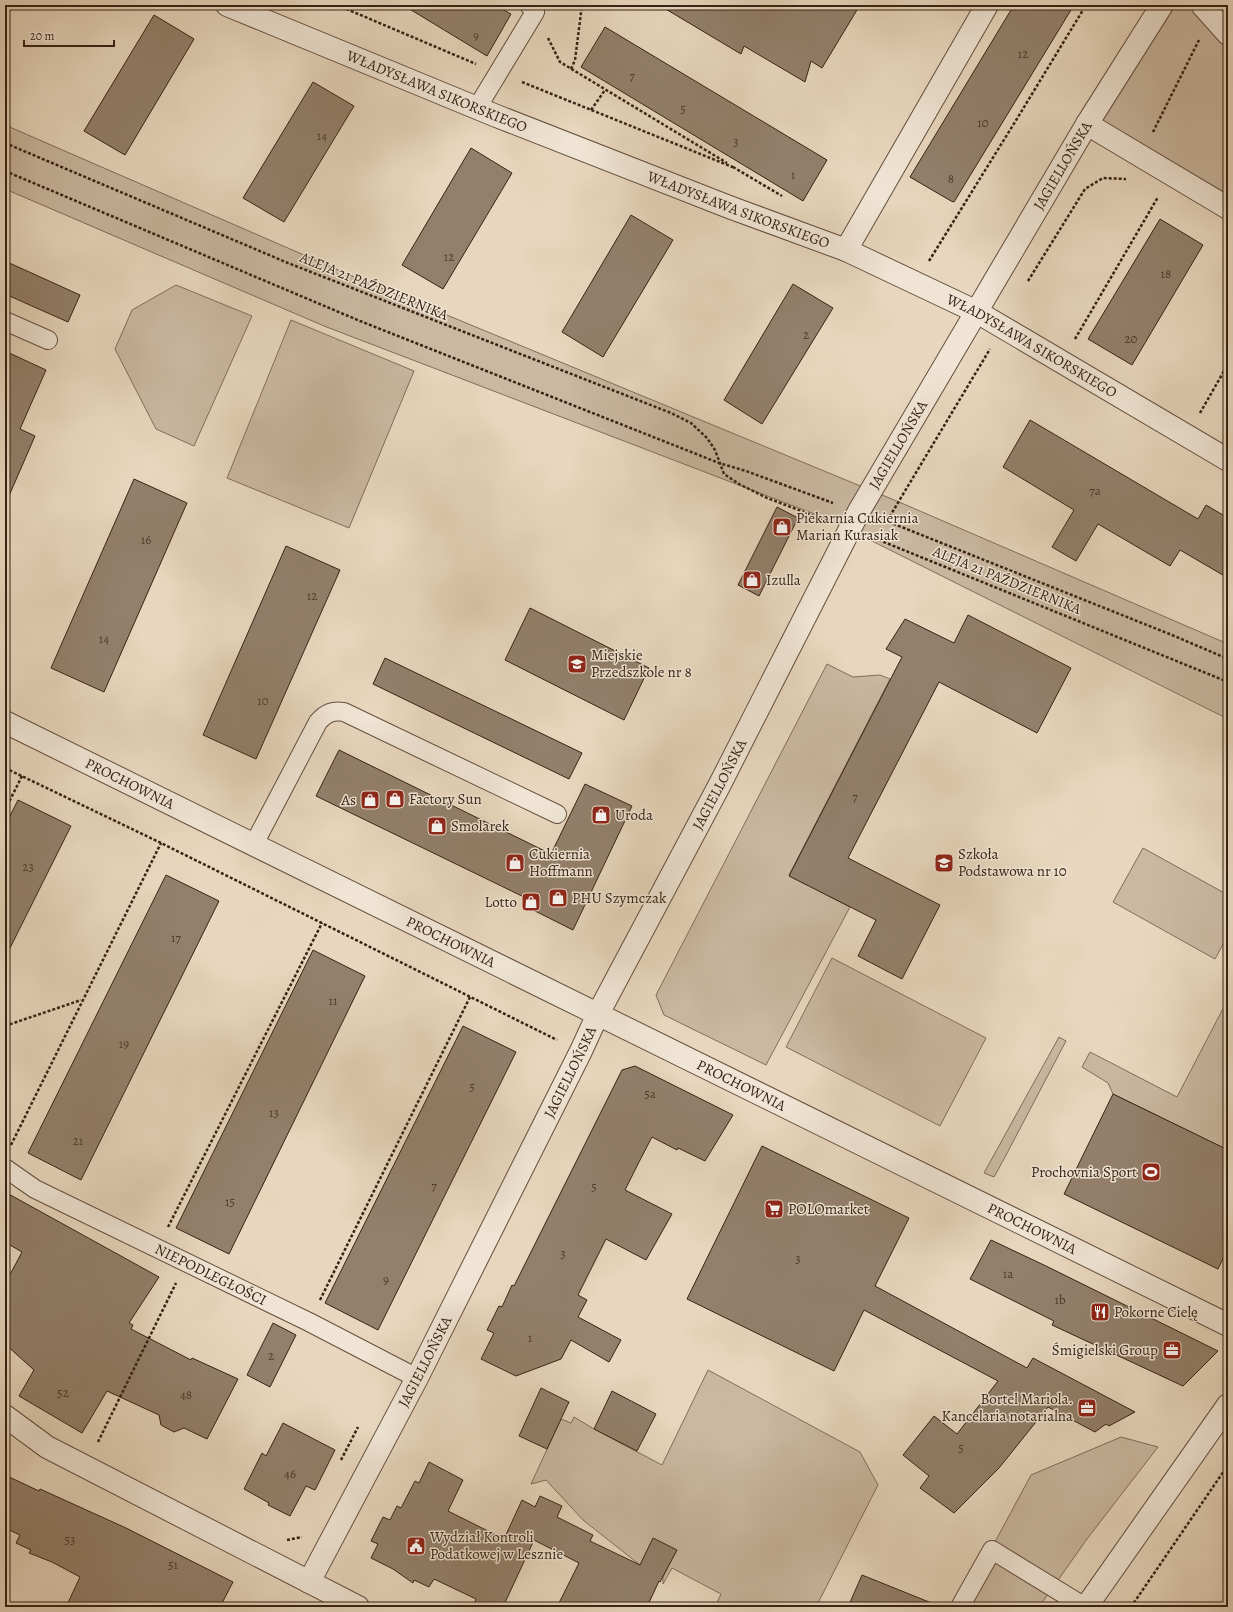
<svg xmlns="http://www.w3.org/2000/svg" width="1233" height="1612" viewBox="0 0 1233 1612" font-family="Alegreya,serif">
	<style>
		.green { fill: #cab8a1; stroke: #806d5a }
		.building { fill: #93806c; stroke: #362214 }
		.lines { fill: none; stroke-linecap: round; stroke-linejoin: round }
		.service-casing { stroke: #624f3e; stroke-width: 20 }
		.minor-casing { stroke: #624f3e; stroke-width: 24 }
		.tertiary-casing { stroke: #624f3e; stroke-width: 24 }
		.path { stroke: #362214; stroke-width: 2.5; stroke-dasharray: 3 2; stroke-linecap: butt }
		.service { stroke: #f0e5d5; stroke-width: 18 }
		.minor { stroke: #f0e5d5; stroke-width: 22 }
		.tertiary { stroke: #f0e5d5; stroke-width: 22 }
		.labels { text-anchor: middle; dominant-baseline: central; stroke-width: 3; stroke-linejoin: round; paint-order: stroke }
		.number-label { font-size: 13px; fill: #4d3a2a }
		.street-label { font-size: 15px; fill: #362214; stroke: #f0e5d5 }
		.poi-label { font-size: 15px; fill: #362214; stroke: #f0e5d5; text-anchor: start }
	</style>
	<rect width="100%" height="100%" fill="#e8d7be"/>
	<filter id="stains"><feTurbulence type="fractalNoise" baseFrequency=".005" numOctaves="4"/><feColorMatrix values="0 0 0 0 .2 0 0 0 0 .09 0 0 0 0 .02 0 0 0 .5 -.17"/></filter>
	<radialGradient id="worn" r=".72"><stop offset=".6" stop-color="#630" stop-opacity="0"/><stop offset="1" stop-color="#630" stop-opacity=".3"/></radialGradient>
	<path class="green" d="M1166 5H1196L1228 41V202L1094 123Z
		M5 125 350 275 899 502 1228 644V719L830 520 324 326 5 189Z
		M176 285 252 316 194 446 156 429 115 349 132 310Z
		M291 320 414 371 349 528 227 478Z
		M827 664 853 677 880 675 890 679 789 875 850 907 766 1065 664 1015 656 995Z
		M1143 848 1228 895V935L1215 959 1113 902Z
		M832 958 986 1038 940 1126 786 1047Z
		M1228 999V1150L1113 1094 1108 1083 1082 1067 1090 1052 1177 1097Z
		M1059 1037 1066 1041 1004 1159 994 1177 984 1173Z
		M708 1370 860 1452 878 1485 816 1607H715L721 1594 672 1568 663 1584V1577L676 1550 640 1565 583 1520 546 1480 531 1484 561 1419 571 1423 574 1417 594 1429 662 1465Z
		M1121 1437 1158 1447 1087 1539 1039 1607H960L1031 1475Z"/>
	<path class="building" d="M403 5H495L511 14 487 56Z
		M659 5H860L822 68 811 61 805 82 744 46 741 54Z
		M1014 5H1074L954 202 951 201 910 177Z
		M154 15 194 39 125 155 84 131Z
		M605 27 827 160 803 201 581 67Z
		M313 82 354 106 284 222 243 198Z
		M471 148 512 173 443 289 402 265Z
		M631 215 673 240 603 357 562 332Z
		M1160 219 1203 245 1132 365 1088 339Z
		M5 261 80 295 68 322 5 294Z
		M793 284 833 308 762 424 724 400Z
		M5 351 46 370 20 429 35 436 5 505Z
		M1030 420 1198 519 1206 505 1228 518V578L1180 550 1170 566 1098 524 1076 561 1052 547 1074 510 1003 467Z
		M134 479 187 503 104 692 51 668Z
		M777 507 798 518 759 596 738 585Z
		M286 546 340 570 256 759 203 735Z
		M530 608 649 668 624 720 505 660Z
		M968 615 1071 668 1037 733 939 682 848 858 940 905 902 979 858 956 876 920 789 876 902 657 886 649 905 619 954 643Z
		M385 658 582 753 569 779 373 684Z
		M339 750 551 854 585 784 632 806 573 930 525 906 528 899 316 796Z
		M18 800 71 826 5 958V826Z
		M166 875 219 901 81 1180 28 1153Z
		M313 950 365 976 229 1254 176 1228Z
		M463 1026 516 1052 378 1330 325 1303Z
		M635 1066 733 1115 705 1161 678 1148 677 1150 652 1137 640 1160 625 1190 672 1214 646 1260 606 1239 578 1295 587 1300 578 1317 621 1340 609 1362 571 1340 561 1359 516 1376 481 1359 494 1333 487 1330 499 1306 502 1307 512 1285 514 1286 622 1070Z
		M1113 1094 1228 1150V1248L1218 1269 1064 1194Z
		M762 1146 909 1218 875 1286 1027 1368 1033 1358 1135 1412 1109 1426 1106 1424 1095 1432 1048 1407 999 1468 954 1513 920 1488 929 1476 903 1455 934 1416 957 1434 998 1381 864 1310 834 1371 687 1299Z
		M5 1192 159 1277 129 1323 133 1325 131 1329 191 1360 192 1358 238 1379 207 1439 184 1428 174 1432 161 1425 159 1415 107 1391 82 1433 19 1396 34 1370 5 1344V1284L22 1252 5 1242Z
		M991 1240 1046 1266 1218 1351 1183 1386 1052 1325 1054 1321 970 1279Z
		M273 1323 296 1335 270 1387 247 1375Z
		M541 1388 569 1402 547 1449 519 1436Z
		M612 1391 656 1414 637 1451 594 1429Z
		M283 1423 335 1450 315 1490 306 1486 290 1516 268 1505 269 1503 244 1489 262 1453 266 1456Z
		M429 1462 463 1480 448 1511 504 1539 522 1500 535 1507 540 1496 562 1506 557 1517 593 1535 590 1541 640 1565 653 1538 677 1550 660 1582 659 1581 647 1607H557L579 1563 534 1540 503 1607H473L476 1599 434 1579 429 1587 414 1580 413 1583 393 1569 371 1558 378 1544 371 1541 383 1517 390 1520 397 1506 401 1508 415 1481 419 1483Z
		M5 1475 39 1491 40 1489 126 1528 233 1582 220 1607H66L80 1577 52 1562 29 1553 31 1550 16 1543 20 1535 5 1528Z
		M862 1575 939 1606V1607H848Z"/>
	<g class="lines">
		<defs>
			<g id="service">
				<path d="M477 108 535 12 529 5"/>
				<path d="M5 321 48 340"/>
				<path d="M254 844 318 722C326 713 333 710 344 712L557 814"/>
				<path id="s1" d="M5 1168 35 1189 309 1322 417 1378"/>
				<path d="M960 1607 992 1550 1085 1607"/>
			</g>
			<g id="minor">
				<path id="s2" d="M227 5 494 115 729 207 846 250 977 312 1228 460"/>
				<path d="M1202 5 1228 34"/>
				<path d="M1087 124 1228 208"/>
				<path d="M846 250 987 5"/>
				<path id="s3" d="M309 1582 417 1378 581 1051 598 1014 719 786 859 511 1087 124 1162 5"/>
			</g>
			<g id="tertiary">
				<path id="s4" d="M5 722 1228 1325"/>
				<path d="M5 1416 47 1447 358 1607"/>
				<path d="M1086 1607 1228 1405"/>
			</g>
		</defs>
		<use href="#service" class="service-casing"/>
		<use href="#minor" class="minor-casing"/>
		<use href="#tertiary" class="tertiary-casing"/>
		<path class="path" d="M337 5 476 64
			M548 38 560 62 727 163
			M571 69 575 60 582 5
			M522 82 735 168
			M591 110 605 90
			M1153 132 1199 40
			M5 143 288 263 671 413 691 423 707 438 715 450 724 474 739 484 767 498 825 520
			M733 167 782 196
			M5 171 360 321 719 463 746 471 833 503
			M929 261 1015 122 1086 5
			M1028 281 1085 189 1103 178 1126 179
			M1075 339 1158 197
			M1200 413 1228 364
			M884 520 1172 635 1228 659
			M887 521 990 349
			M874 538 1228 682
			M5 768 161 843 557 1040
			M5 810 22 776
			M5 1026 81 1000
			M5 1129 8 1145
			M11 1145 161 843
			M168 1227 322 923
			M320 1300 470 997
			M98 1442 176 1283
			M341 1460 358 1427
			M287 1540 302 1537
			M1131 1607 1228 1465"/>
		<use href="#service" class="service"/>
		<use href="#minor" class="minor"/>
		<use href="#tertiary" class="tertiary"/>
	</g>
	<defs>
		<symbol id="shop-square" viewBox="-11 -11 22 22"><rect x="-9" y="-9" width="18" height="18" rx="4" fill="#8f2418" stroke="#f0e5d5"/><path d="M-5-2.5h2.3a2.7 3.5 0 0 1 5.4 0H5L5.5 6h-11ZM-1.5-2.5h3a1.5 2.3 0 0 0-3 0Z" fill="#fff"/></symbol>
		<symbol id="school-square" viewBox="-11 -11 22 22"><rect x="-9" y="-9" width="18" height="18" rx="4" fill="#8f2418" stroke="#f0e5d5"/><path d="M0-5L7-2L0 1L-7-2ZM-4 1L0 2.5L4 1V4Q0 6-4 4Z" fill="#fff"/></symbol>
		<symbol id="stadium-square" viewBox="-11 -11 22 22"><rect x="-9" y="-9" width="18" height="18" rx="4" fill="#8f2418" stroke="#f0e5d5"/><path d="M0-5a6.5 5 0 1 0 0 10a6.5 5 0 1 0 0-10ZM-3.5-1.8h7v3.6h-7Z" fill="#fff"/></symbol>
		<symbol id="supermarket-square" viewBox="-11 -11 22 22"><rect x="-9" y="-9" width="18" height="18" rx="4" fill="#8f2418" stroke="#f0e5d5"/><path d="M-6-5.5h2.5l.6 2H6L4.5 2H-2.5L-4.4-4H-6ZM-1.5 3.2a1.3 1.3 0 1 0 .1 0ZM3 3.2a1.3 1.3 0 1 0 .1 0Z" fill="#fff"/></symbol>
		<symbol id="restaurant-square" viewBox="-11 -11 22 22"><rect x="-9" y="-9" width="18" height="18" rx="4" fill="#8f2418" stroke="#f0e5d5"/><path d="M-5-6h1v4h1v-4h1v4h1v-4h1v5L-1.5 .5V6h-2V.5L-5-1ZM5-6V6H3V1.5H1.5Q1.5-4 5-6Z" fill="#fff"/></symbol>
		<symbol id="office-square" viewBox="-11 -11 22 22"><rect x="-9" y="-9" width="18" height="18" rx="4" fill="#8f2418" stroke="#f0e5d5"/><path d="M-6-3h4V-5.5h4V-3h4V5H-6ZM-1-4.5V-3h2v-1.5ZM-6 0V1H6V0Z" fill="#fff"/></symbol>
		<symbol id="civic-square" viewBox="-11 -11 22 22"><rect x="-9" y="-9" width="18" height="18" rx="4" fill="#8f2418" stroke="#f0e5d5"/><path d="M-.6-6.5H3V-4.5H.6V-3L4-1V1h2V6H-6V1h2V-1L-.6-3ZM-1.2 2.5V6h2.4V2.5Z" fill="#fff"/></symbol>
	</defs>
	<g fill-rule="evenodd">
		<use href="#shop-square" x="771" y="516" width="22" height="22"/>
		<use href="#shop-square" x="741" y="569" width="22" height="22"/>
		<use href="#school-square" x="566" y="653" width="22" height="22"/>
		<use href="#shop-square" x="384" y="788" width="22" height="22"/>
		<use href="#shop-square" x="359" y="789" width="22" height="22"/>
		<use href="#shop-square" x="590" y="804" width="22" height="22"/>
		<use href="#shop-square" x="426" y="815" width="22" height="22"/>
		<use href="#shop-square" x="504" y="852" width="22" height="22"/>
		<use href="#school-square" x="933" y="852" width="22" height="22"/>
		<use href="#shop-square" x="547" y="887" width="22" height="22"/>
		<use href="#shop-square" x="520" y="891" width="22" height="22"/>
		<use href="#stadium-square" x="1140" y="1161" width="22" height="22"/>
		<use href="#supermarket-square" x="763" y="1198" width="22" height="22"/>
		<use href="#restaurant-square" x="1089" y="1301" width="22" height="22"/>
		<use href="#office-square" x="1161" y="1339" width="22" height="22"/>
		<use href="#office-square" x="1076" y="1397" width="22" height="22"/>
		<use href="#civic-square" x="405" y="1535" width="22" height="22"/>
	</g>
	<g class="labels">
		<g class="number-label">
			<text x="476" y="35">9</text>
			<text x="1023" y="53">12</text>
			<text x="632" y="75">7</text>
			<text x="683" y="108">5</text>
			<text x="983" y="122">10</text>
			<text x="322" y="135">14</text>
			<text x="736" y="141">3</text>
			<text x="793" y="174">1</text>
			<text x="951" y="178">8</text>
			<text x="449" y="256">12</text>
			<text x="1166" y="273">18</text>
			<text x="806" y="334">2</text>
			<text x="1131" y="338">20</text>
			<text x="1095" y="490">7a</text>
			<text x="146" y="539">16</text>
			<text x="312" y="595">12</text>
			<text x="104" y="638">14</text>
			<text x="263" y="700">10</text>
			<text x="855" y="796">7</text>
			<text x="28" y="866">23</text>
			<text x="176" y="937">17</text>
			<text x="333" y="1000">11</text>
			<text x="124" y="1043">19</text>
			<text x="472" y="1086">5</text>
			<text x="650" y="1093">5a</text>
			<text x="274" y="1112">13</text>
			<text x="78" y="1140">21</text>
			<text x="434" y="1185">7</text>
			<text x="594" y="1186">5</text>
			<text x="230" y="1201">15</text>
			<text x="563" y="1253">3</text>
			<text x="798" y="1258">3</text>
			<text x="1008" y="1273">1a</text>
			<text x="386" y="1279">9</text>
			<text x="1060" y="1299">1b</text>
			<text x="530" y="1337">1</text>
			<text x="271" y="1355">2</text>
			<text x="63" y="1392">52</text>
			<text x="186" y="1394">48</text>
			<text x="961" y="1447">5</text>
			<text x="290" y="1473">46</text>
			<text x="70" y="1539">53</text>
			<text x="173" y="1564">51</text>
		</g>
		<g class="street-label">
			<text stroke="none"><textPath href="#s2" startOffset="227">WŁADYSŁAWA SIKORSKIEGO</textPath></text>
			<text stroke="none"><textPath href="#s3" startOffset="1605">JAGIELLOŃSKA</textPath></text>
			<text stroke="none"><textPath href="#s2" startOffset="551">WŁADYSŁAWA SIKORSKIEGO</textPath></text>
			<text transform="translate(374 286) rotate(22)">ALEJA 21 PAŹDZIERNIKA</text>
			<text stroke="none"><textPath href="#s2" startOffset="875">WŁADYSŁAWA SIKORSKIEGO</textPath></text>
			<text stroke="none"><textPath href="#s3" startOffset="1281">JAGIELLOŃSKA</textPath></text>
			<text transform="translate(1007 580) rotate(22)">ALEJA 21 PAŹDZIERNIKA</text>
			<text stroke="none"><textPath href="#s4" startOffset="139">PROCHOWNIA</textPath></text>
			<text stroke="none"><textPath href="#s3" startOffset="897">JAGIELLOŃSKA</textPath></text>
			<text stroke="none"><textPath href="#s4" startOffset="497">PROCHOWNIA</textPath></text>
			<text stroke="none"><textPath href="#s3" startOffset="573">JAGIELLOŃSKA</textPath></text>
			<text stroke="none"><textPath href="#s4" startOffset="821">PROCHOWNIA</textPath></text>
			<text stroke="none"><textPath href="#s4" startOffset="1145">PROCHOWNIA</textPath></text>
			<text stroke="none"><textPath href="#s1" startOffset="232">NIEPODLEGŁOŚCI</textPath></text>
			<text stroke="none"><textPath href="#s3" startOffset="249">JAGIELLOŃSKA</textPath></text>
		</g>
		<g class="poi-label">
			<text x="796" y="518">Piekarnia Cukiernia<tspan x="796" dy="17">Marian Kurasiak</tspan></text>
			<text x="766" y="580">Izulla</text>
			<text x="591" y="655">Miejskie<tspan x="591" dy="17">Przedszkole nr 8</tspan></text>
			<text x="409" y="799">Factory Sun</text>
			<text x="356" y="800" text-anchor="end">As</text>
			<text x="615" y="815">Uroda</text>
			<text x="451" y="826">Smolarek</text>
			<text x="529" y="854">Cukiernia<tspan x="529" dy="17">Hoffmann</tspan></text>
			<text x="958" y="854">Szkoła<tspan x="958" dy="17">Podstawowa nr 10</tspan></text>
			<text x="572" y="898">PHU Szymczak</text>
			<text x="517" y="902" text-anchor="end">Lotto</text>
			<text x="1137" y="1172" text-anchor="end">Prochovnia Sport</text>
			<text x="788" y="1209">POLOmarket</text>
			<text x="1114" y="1312">Pokorne Cielę</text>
			<text x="1158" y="1350" text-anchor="end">Śmigielski Group</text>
			<text x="1073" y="1399" text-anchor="end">Bortel Mariola.<tspan x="1073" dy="17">Kancelaria notarialna</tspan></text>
			<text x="430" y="1537">Wydział Kontroli<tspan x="430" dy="17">Podatkowej w Lesznie</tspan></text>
		</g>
	</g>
	<rect width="1233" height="1612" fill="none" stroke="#e8d7be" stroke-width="20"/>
	<rect x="6" y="6" width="1221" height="1600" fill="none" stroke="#362214" stroke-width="2"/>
	<rect x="10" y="10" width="1213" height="1592" fill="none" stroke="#362214"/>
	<path d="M24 40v6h90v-6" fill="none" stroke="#362214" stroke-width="2"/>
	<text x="30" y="40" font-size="12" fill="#362214" stroke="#f0e5d5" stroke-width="3" paint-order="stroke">20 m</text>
	<rect width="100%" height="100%" filter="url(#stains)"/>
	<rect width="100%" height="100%" fill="url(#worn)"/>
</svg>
